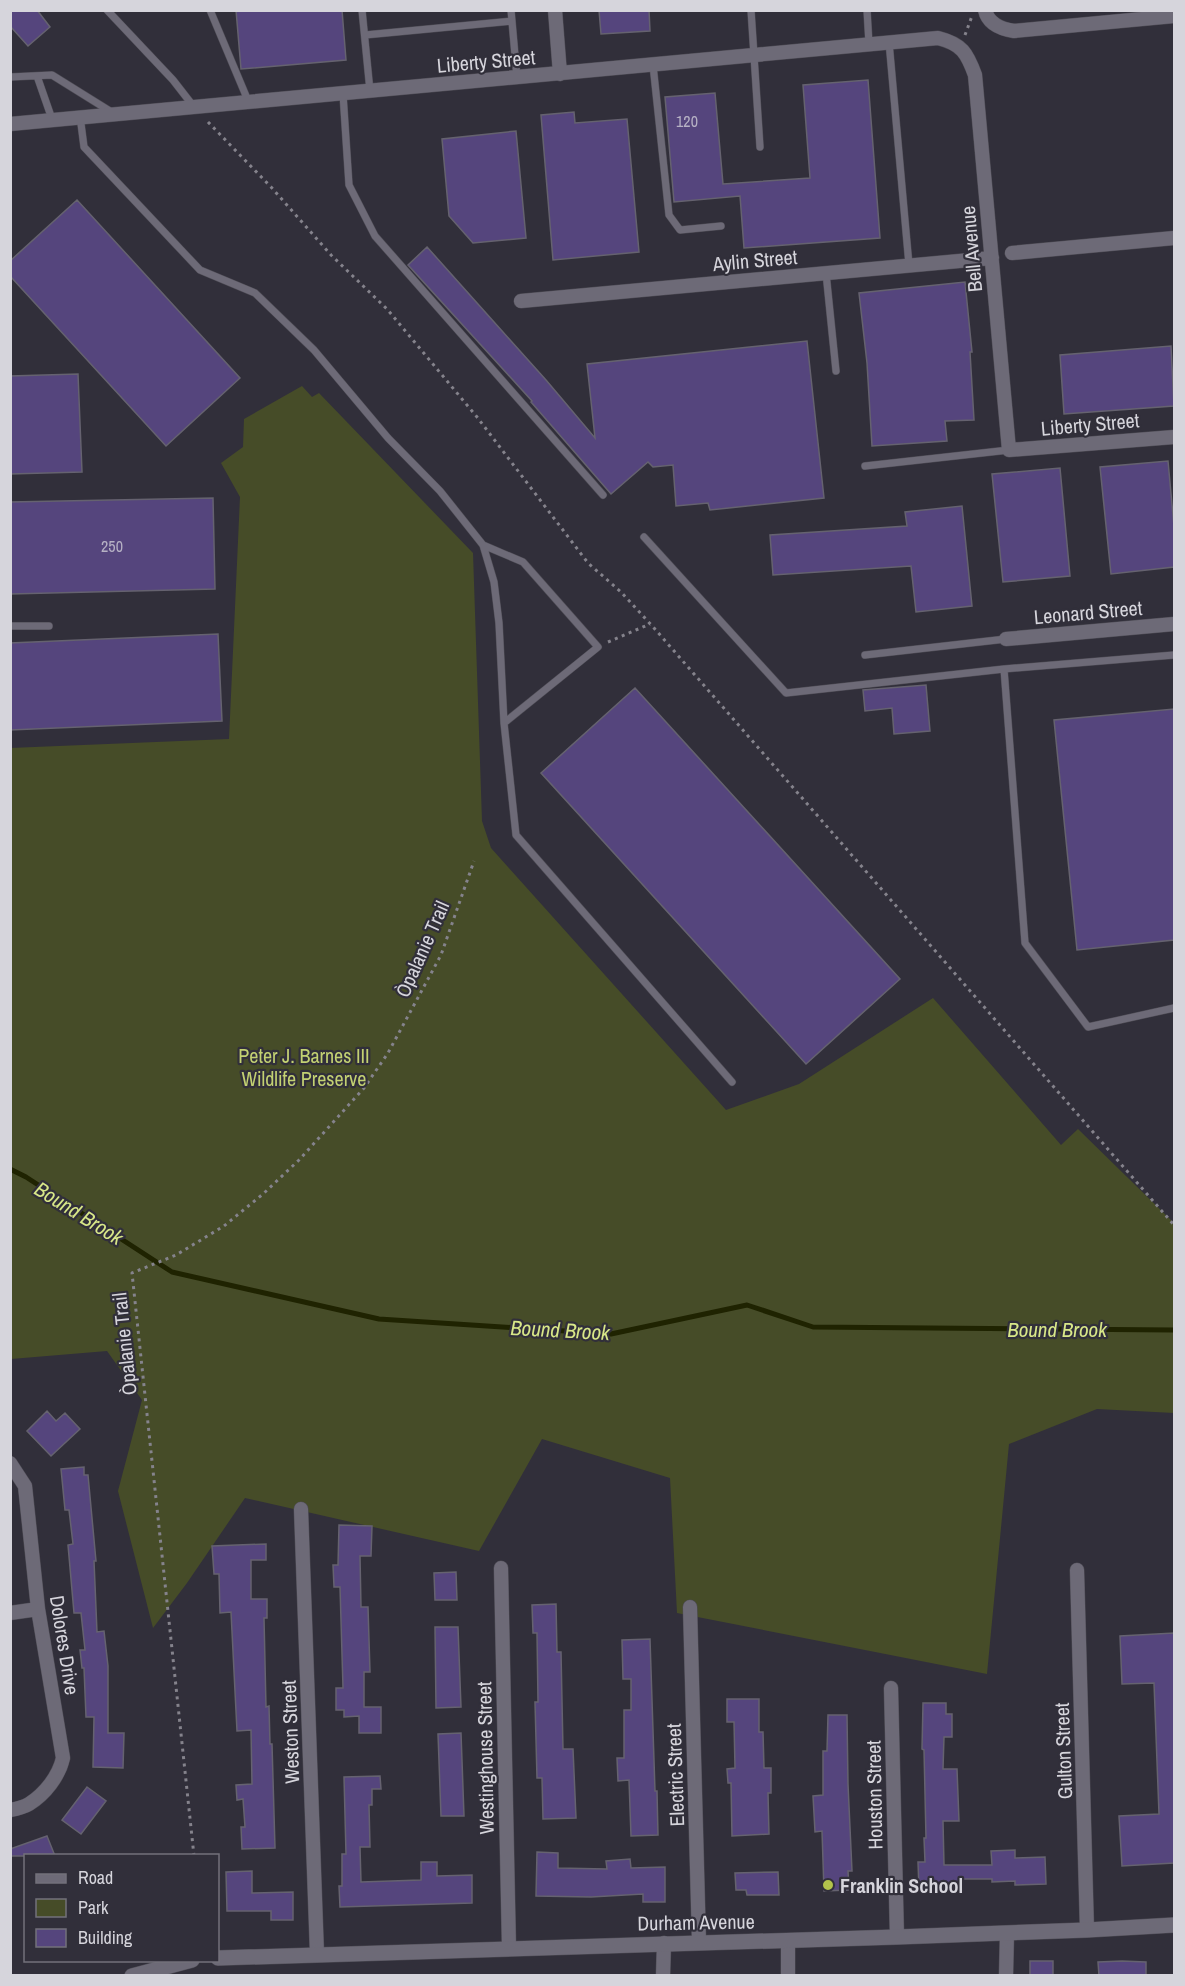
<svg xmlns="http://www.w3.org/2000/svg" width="1185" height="1986" viewBox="0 0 1185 1986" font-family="'Archivo Narrow',sans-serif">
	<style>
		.green { fill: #464c28 }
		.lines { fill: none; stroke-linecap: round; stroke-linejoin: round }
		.stream { stroke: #1f2301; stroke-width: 5 }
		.building { fill: #55457d; stroke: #65626f; stroke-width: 1.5 }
		.service-casing { stroke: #4e4c55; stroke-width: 8 }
		.minor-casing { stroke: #4e4c55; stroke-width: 15 }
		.tertiary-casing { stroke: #4e4c55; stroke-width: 16 }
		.path { stroke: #85838c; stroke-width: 3; stroke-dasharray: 3 4.5; stroke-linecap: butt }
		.service { stroke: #6d6a77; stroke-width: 7 }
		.minor { stroke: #6d6a77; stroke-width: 14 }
		.tertiary { stroke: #6d6a77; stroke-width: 15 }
		.poi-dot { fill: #b2c24b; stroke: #312f3a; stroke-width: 2 }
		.labels { text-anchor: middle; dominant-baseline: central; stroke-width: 4.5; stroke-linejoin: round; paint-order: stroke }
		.number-label { font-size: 16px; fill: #b6b1c4 }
		.street-label { font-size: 20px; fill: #d6d5dc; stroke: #312f3a }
		.park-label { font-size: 20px; fill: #c3d172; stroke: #312f3a }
		.poi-label { font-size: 20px; font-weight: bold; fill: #d6d5dc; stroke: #312f3a; text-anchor: start }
		.water-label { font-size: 21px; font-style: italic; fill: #d8e788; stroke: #312f3a }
	</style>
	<rect width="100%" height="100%" fill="#312f3a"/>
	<path class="green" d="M302 386 312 397 319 393 473 553 482 821 491 848 726 1110 799 1084 933 998 1061 1145 1078 1129 1174 1223V1413L1097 1409 1009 1444 987 1674 677 1613 670 1478 542 1439 479 1551 245 1498 187 1583 153 1628 118 1491 142 1400 107 1351 11 1359 10 748 229 739 240 497 221 463 243 447 244 419Z"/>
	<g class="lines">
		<path class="stream" d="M10 1169 26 1177 172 1272 379 1319 611 1334 747 1305 813 1327 1174 1330"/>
	</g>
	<path class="building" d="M10 10H37L50 27 28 46 10 26Z
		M236 10H342L346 60 241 69Z
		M599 10H649L650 31 601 34Z
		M868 80 880 238 744 248 740 196 674 202 665 97 715 93 723 184 810 178 803 85Z
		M574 112 575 123 627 119 639 252 553 260 541 115Z
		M516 131 526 238 473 243 449 216 442 139Z
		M77 200 240 378 166 446 10 276V261Z
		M427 247 546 380 595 438 587 364 807 341 824 498 710 510 708 503 676 506 673 465 653 467 648 462 611 494 531 402 532 401 408 265Z
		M965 282 972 352H970L974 420 945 421 947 441 872 446 867 363 859 293Z
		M1171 346 1174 406 1064 414 1060 355Z
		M78 374 82 472 10 474V376Z
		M1168 461 1174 526V567L1111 574 1100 467Z
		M1060 468 1070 576 1003 582 992 474Z
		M213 498 215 589 10 594V502Z
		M962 506 972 606 916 612 911 566 773 575 770 535 907 526 905 512Z
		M218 634 222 721 10 730V643Z
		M926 685 930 731 894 734 892 708 865 711 863 690Z
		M635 688 900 979 806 1064 541 773Z
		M1174 709V940L1077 950 1054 720Z
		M47 1411 56 1421 65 1413 80 1429 51 1456 27 1431Z
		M84 1467V1475H88L96 1561H94L97 1632 104 1631 108 1666V1733H124L123 1768 93 1767 94 1717H86L84 1668H82L80 1650H85L81 1613H74L68 1545 73 1544 69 1510H65L61 1469Z
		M339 1525 372 1526 371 1556H360L361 1607H368L370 1672H364V1707H381V1733H359V1716L344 1717V1710H336V1688H343L340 1587H334L333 1565H338Z
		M266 1544V1560H251V1599H267V1618H264L266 1707 269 1706 270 1744H272L275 1848 242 1849 241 1827H245L243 1799 237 1800 236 1785 252 1784 251 1730 237 1731 231 1612 220 1613 219 1574H214L212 1546Z
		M456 1572 457 1600H435L434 1573Z
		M556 1604 557 1652H561L563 1749H573L576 1818 543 1819 542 1778H537L535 1702H538L537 1633H533L532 1605Z
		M435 1627H458L461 1707 436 1708Z
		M1174 1633V1863L1122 1866 1119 1816 1159 1814 1154 1683 1122 1684 1120 1636Z
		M650 1639 655 1791H657L658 1835 631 1836 629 1780 618 1781 617 1758H624V1710H631V1679H623L622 1640Z
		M727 1699H759V1732H763L764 1768H771V1793H768L769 1834 732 1836 731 1783H728L727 1769 735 1768 734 1722H727Z
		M923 1703H946V1714H952V1737H944L943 1769H957L959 1821H943L944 1865H992L991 1851 1015 1850V1858L1045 1857 1046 1884 1015 1885V1881L992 1882V1879H961V1888L919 1890 918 1862H925L924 1838H926L924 1750 922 1749Z
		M828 1715H847L848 1784 852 1871H848L849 1890 824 1891 822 1831 815 1832 813 1796 823 1795V1751H827Z
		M461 1733 464 1816H441L438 1734Z
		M380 1776 381 1789H372V1805H369L370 1847H360L361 1882 421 1880V1862H437V1876L472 1875V1903L340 1907 339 1886H342V1854H346L344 1777Z
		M87 1787 106 1801 81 1834 62 1820Z
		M47 1836 55 1856H10V1849Z
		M537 1852 558 1853V1868L607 1869 606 1861 630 1859 631 1868 665 1867V1902H643V1894L591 1897 536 1896Z
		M252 1871V1893L293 1892V1920H271V1911H227L226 1872Z
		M778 1872 779 1895H747L746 1890H736L735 1873Z
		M1030 1961H1053V1976H1030Z
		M1122 1961 1146 1962V1976H1099L1098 1962Z"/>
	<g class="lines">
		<defs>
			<path id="service" d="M107 10 173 80 194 107
				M210 10 249 103
				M362 10 370 91
				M511 10 517 78
				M751 10 760 147
				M867 10 869 44
				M365 35 512 21
				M889 42 909 265
				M653 65 669 215 680 230 721 226
				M37 76 52 119
				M10 77 52 75 113 113
				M343 94 349 185 375 236 603 495
				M80 116 84 147 200 270 255 293 314 350 388 438 440 491 483 545 494 582 499 623 504 723
				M826 273 836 371
				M865 466 1009 450
				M644 537 786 693 1004 669 1174 655
				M483 545 523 562 598 647 504 723 516 835 732 1082
				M10 626H49
				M865 655 1006 639
				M1004 669 1025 943 1088 1027 1174 1008"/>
			<path id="minor" d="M555 10 560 74
				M985 10C988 24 1001 29 1014 31L1174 16
				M10 124 938 38C962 44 967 53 975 75L1009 450 1174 437
				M1012 253 1174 238
				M521 301 992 258
				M1006 639 1174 624
				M10 1463 25 1486 38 1609 63 1758C59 1776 45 1794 29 1804 24 1807 16 1809 10 1810
				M301 1509 317 1954
				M501 1568 509 1948
				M1077 1570 1087 1930
				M690 1607 699 1942
				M10 1613 38 1609
				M891 1688 897 1937
				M663 1976 664 1943
				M788 1976V1941
				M1006 1976 1007 1933"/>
			<path id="tertiary" d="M218 1958 897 1937 1087 1930 1174 1925
				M132 1976 192 1960"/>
		</defs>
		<use href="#service" class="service-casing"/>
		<use href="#minor" class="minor-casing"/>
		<use href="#tertiary" class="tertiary-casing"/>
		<path class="path" d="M965 35 972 16
			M208 122 271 187 331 255 387 309 477 417 588 563 621 592 654 628 1174 1225
			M608 642 650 624
			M194 1856 132 1273 176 1255 224 1226 263 1194 299 1160 364 1088 388 1053 441 955 474 861"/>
		<use href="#service" class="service"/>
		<use href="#minor" class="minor"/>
		<use href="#tertiary" class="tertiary"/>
	</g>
	<circle class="poi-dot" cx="828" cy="1885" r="6"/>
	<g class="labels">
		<g class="number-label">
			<text x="687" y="121">120</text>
			<text x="112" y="546">250</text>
		</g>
		<g class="street-label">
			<text transform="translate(486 61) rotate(-5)">Liberty Street</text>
			<text transform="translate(971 249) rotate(-95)">Bell Avenue</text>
			<text transform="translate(755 260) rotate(-5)">Aylin Street</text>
			<text transform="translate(1090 424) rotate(-5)">Liberty Street</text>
			<text transform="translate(1088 612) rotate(-5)">Leonard Street</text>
			<text transform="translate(422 949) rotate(-66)">Òpalanie Trail</text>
			<text transform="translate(124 1344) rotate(-96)">Òpalanie Trail</text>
			<text transform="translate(65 1645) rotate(81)">Dolores Drive</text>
			<text transform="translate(290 1732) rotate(-92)">Weston Street</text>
			<text transform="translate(1063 1751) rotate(-92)">Gulton Street</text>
			<text transform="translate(485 1758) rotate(-91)">Westinghouse Street</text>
			<text transform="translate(675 1775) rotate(-92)">Electric Street</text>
			<text transform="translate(874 1795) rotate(-91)">Houston Street</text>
			<text transform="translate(696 1922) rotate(-1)">Durham Avenue</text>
		</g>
		<g class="park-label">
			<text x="304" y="1055">Peter J. Barnes III<tspan x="304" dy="23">Wildlife Preserve</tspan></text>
		</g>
		<g class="poi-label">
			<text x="840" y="1885">Franklin School</text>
		</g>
		<g class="water-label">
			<text transform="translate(79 1213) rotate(32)">Bound Brook</text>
			<text x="1057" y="1329">Bound Brook</text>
			<text transform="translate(560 1330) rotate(3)">Bound Brook</text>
		</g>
	</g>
	<rect width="1185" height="1986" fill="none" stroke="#d6d5dc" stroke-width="24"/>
	<rect x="24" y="1854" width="195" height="108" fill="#312f3a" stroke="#73717b" stroke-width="1.5"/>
	<rect x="36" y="1874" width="30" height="9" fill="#6d6a77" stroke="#73717b" stroke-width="1.5"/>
	<text x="78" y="1884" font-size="18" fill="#d6d5dc">Road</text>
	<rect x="36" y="1899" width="30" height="18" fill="#464c28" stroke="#73717b" stroke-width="1.5"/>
	<text x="78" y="1914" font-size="18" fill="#d6d5dc">Park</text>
	<rect x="36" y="1929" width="30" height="18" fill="#55457d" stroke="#73717b" stroke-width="1.5"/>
	<text x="78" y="1944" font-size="18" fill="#d6d5dc">Building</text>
</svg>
